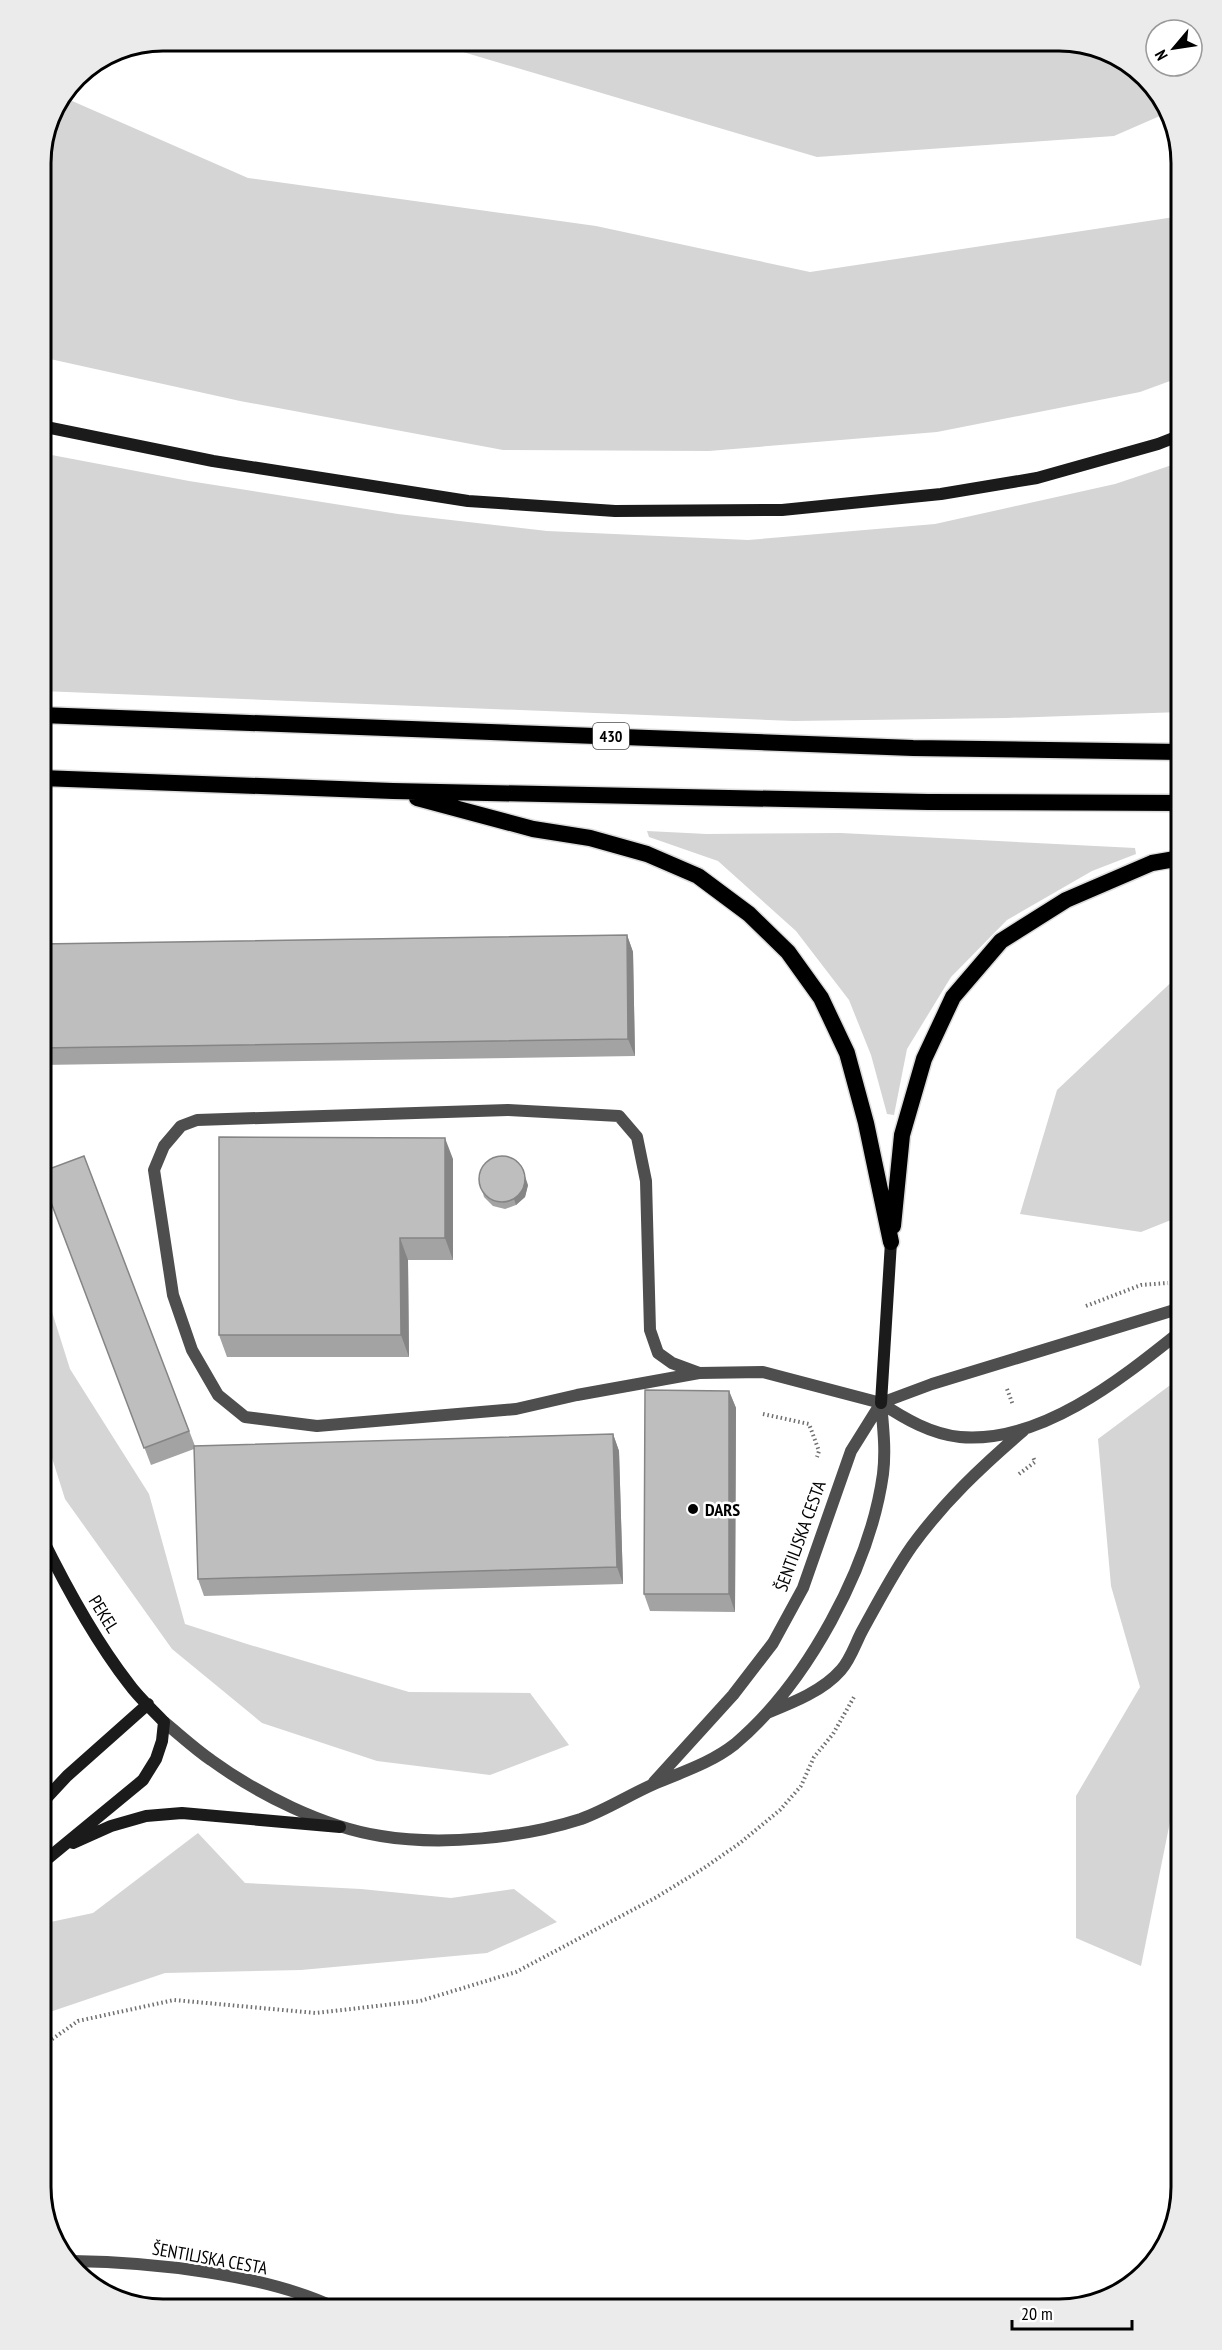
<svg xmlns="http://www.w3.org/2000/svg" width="1222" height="2350" viewBox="0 0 1222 2350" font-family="'PT Sans Narrow',sans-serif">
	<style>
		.green { fill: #d5d5d5 }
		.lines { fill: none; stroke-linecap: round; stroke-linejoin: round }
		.trunk-casing { stroke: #dbdbdb; stroke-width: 19 }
		.path { stroke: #707070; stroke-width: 4; stroke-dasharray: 1.5 3; stroke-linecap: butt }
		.service { stroke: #4e4e4e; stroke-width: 12 }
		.minor { stroke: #4e4e4e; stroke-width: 12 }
		.tertiary { stroke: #4e4e4e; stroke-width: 12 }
		.secondary { stroke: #1b1b1b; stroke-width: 12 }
		.trunk { stroke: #000; stroke-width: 16 }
		.wall { fill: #a3a3a3 }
		.shaded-wall { fill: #858585 }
		.building { fill: #bebebe; stroke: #858585; stroke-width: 1.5 }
		.poi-dot { fill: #000; stroke: #fff; stroke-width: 2 }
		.labels { text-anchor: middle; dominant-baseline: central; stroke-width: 5; stroke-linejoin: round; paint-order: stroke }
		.shield { fill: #fff; stroke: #4c4c4c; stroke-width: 1.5 }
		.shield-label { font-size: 16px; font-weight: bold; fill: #000 }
		.poi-label { font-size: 18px; font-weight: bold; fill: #000; stroke: #fff; text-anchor: start }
		.street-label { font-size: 18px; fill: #000; stroke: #fff }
		.rim { fill: none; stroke: #000; stroke-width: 3 }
	</style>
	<rect width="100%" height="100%" fill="#fff"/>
	<path class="green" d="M448 41H1067L1133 66 1169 112 1114 136 817 157 453 49Z
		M63 97 248 178 596 226 810 272 1181 216V377L1140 392 937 432 709 451 503 450 240 401 41 357V155L50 116Z
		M41 453 189 481 398 514 547 531 748 540 935 524 1115 484 1181 462V712L1007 718 794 721 41 691Z
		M647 831 707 834 841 833 1135 848 1136 854 1092 871 1007 920 951 977 907 1049 894 1115 887 1114 871 1055 849 1000 796 931 718 861 649 837Z
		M1181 973V1216L1141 1232 1020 1214 1057 1090Z
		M41 1277 70 1369 149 1494 185 1624 247 1644 409 1692 530 1693 569 1745 490 1775 377 1761 262 1723 172 1649 65 1499 41 1423Z
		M1181 1377V1607L1170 1613 1175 1797 1141 1966 1076 1938V1796L1140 1687 1111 1586 1098 1439Z
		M198 1833 245 1883 361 1889 451 1898 514 1889 557 1922 487 1953 301 1970 165 1973 41 2015V1924L93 1913Z"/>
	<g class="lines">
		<defs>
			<path id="trunk" d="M41 715 913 748 1181 752
				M41 778 393 791 928 802 1181 803
				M417 798 533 829 590 838 647 854 698 876 749 914 788 952 821 998 847 1053 866 1123 891 1242
				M893 1226 902 1135 924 1059 953 997 1001 941 1066 900 1152 863 1181 858"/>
		</defs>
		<use href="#trunk" class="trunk-casing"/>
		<path class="path" d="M1086 1306 1141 1285 1168 1283
			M1007 1389 1013 1405
			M763 1414 809 1424 819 1451 817 1457
			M1019 1474 1035 1462 1033 1457
			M41 2047 78 2021 174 2000 316 2013 420 2001 516 1972 655 1898 704 1868 740 1843 780 1810 801 1786 814 1757 833 1734 854 1697"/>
		<path class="service" d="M699 1373 672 1363 658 1353 650 1330 646 1181 637 1137 619 1116 508 1110 197 1120 181 1126 164 1146 154 1170 173 1295 192 1350 218 1395 245 1417 317 1426 516 1409 577 1395 699 1373 763 1372 881 1403"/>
		<path class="minor" d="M72 2261C151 2262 267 2274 338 2309"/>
		<path class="tertiary" d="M881 1403C905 1419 931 1434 960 1437 1041 1444 1121 1379 1181 1331
			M767 1713C792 1703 823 1691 841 1670 850 1660 855 1645 861 1633 877 1604 893 1573 912 1546 944 1502 982 1466 1023 1431
			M164 1722C180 1735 195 1749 211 1760 258 1794 323 1827 381 1836 442 1846 522 1838 581 1819 606 1810 629 1795 654 1784 682 1772 711 1763 735 1744 807 1683 870 1567 883 1474 886 1450 883 1426 881 1403
			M654 1782 733 1695 773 1643 803 1588 851 1451 881 1403 932 1384 1181 1308"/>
		<path class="secondary" d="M41 426 213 461 468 501 615 511 782 510 941 494 1037 478 1158 444 1181 435
			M881 1403 891 1242
			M41 1804 67 1776 148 1704
			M73 1843 111 1826 146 1816 182 1813 340 1827
			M41 1864 143 1780 156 1759 162 1741 164 1722C153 1710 139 1698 129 1684 94 1639 66 1587 41 1536"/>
		<use href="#trunk" class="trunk"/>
	</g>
	<path class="wall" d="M627 935 633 952 635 1056 41 1065V944Z
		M84 1156 195 1446 613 1434 619 1451 623 1584 204 1596 198 1579 194 1449 151 1465 41 1177Z
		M453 1159V1260H408L409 1357H227L219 1335Z
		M479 1179 528 1185 525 1197 516 1205 505 1209 493 1206 484 1197Z
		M729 1391 736 1408 735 1612 650 1611 644 1594Z"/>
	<path class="shaded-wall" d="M627 935 633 952 635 1056 628 1039Z
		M445 1138 453 1159V1260L445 1238Z
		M522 1167 528 1185 525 1197 516 1205 514 1199Z
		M400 1238 408 1260 409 1357 401 1335Z
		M729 1391 736 1408 735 1612 729 1594Z
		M613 1434 619 1451 623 1584 617 1567Z"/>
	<path class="building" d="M627 935 628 1039 41 1048V944Z
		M219 1137 445 1138V1238H400L401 1335H219Z
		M84 1156 189 1431 144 1448 41 1176V1172Z
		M479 1179a23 23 0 1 1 46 0a23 23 0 1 1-46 0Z
		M645 1390 729 1391V1594H644Z
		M613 1434 617 1567 198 1579 194 1446Z"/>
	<circle class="poi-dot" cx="693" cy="1509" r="6"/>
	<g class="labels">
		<rect class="shield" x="593" y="723" width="36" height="26" rx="4.5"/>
		<g class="shield-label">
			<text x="611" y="736">430</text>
		</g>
		<g class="poi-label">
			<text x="705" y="1509">DARS</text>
		</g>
		<g class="street-label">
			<text transform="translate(800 1536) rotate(-70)">ŠENTILJSKA CESTA</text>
			<text transform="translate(104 1614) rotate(58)">PEKEL</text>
			<text transform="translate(210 2258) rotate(10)">ŠENTILJSKA CESTA</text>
		</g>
	</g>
	<path d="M0 0H1222V2350H0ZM163 51H1059A112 112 0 0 1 1171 163V2187A112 112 0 0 1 1059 2299H163A112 112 0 0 1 51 2187V163A112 112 0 0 1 163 51Z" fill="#ebebeb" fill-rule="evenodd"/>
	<path class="rim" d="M163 51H1059A112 112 0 0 1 1171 163V2187A112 112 0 0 1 1059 2299H163A112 112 0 0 1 51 2187V163A112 112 0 0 1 163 51Z"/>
	<g transform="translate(1174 48) rotate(241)"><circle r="28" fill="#ffffff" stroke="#999999" stroke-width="1.5"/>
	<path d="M0-4.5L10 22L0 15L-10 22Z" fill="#000000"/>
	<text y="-9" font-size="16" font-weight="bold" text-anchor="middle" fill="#000000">N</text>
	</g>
	<path d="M1012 2320v9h120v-9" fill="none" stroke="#000000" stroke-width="3"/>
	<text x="1021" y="2320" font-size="18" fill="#000000" stroke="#ffffff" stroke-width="4.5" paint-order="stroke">20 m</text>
</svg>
